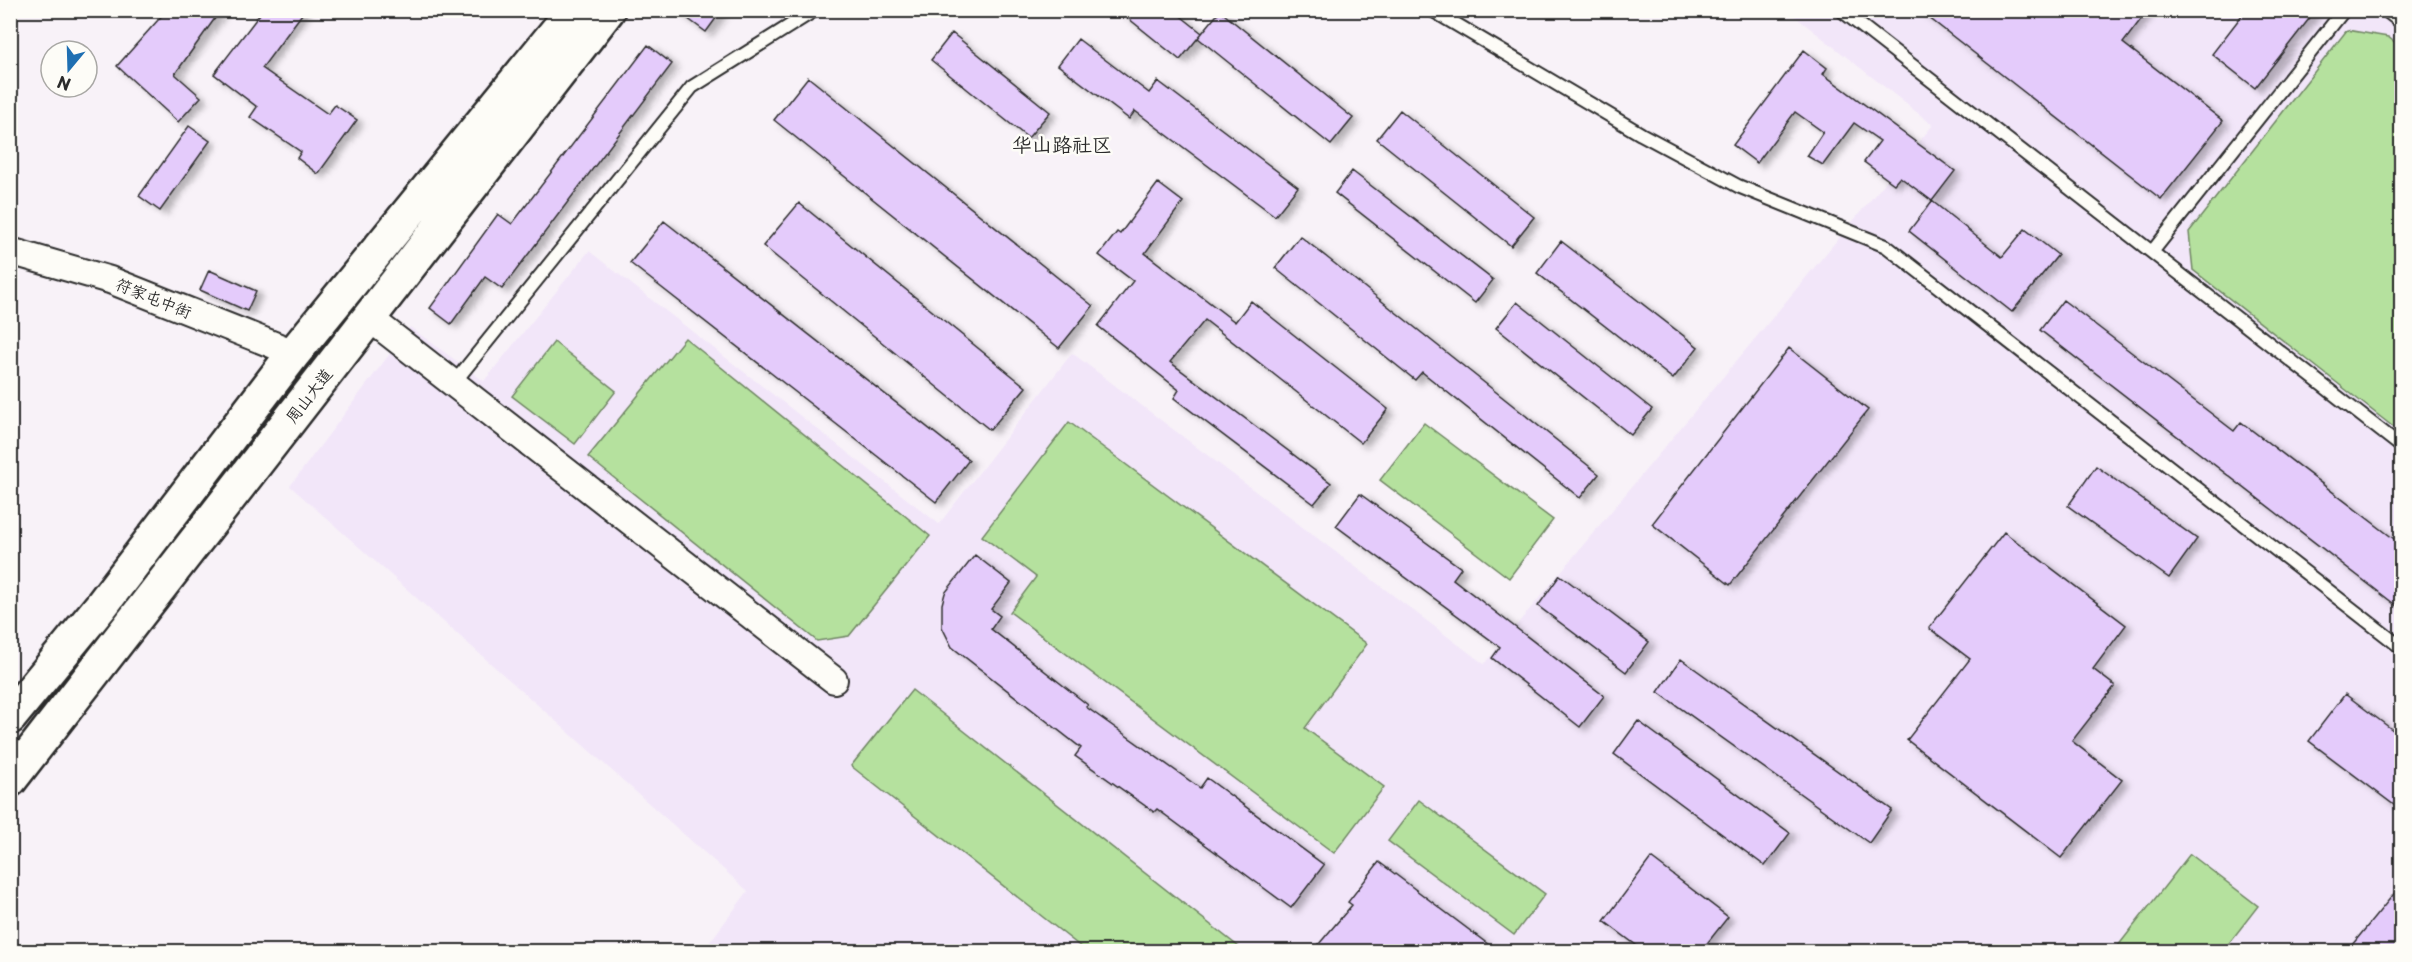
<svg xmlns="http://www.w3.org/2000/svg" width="2412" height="962" viewBox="0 0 2412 962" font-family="'Playpen Sans','LXGW WenKai TC',sans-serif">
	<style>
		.built { fill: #f2e6f9 }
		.green { fill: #b5e19e; stroke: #708664; stroke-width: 1.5 }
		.building { fill: #e4cbfb; stroke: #2b2b2b; stroke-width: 1.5; filter: url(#shadow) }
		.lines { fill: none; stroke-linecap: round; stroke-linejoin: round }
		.lane-casing { stroke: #2b2b2b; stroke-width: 16 }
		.street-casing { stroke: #2b2b2b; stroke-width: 30 }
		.primary-casing { stroke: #2b2b2b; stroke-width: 38 }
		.lane { stroke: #fdfcf7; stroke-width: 12 }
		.street { stroke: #fdfcf7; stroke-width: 26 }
		.primary { stroke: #fdfcf7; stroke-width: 33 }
		.labels { text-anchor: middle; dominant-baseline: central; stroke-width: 5; stroke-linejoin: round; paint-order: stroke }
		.street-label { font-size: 16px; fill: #2b2b2b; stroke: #fdfcf7 }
		.quarter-label { font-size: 20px; fill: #2b2b2b; stroke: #fdfcf7 }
	</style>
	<defs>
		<filter id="shadow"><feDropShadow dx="6" dy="4" stdDeviation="3" flood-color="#0004"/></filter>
	</defs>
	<rect width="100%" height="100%" fill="#f8f2f8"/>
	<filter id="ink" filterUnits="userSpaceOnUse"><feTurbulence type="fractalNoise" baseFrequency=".0167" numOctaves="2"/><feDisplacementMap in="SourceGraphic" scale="12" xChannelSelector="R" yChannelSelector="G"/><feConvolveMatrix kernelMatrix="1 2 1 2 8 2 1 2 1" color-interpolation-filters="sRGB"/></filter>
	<g filter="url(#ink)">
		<path class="built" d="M1788 11H2401V951H703L748 891 290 486 410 327 484 381 589 251 939 524 1072 353 1484 664 1933 125Z"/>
		<path class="green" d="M2347 30 2388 37 2401 47V433L2193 270 2189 232Z
			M685 338 930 536 849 636 817 641 588 457Z
			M554 342 616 391 575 444 512 396Z
			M1069 422 1367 644 1305 728 1384 787 1334 853 1010 612 1036 577 982 536Z
			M1424 423 1553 520 1509 578 1380 480Z
			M912 690 1244 951H1086L851 766Z
			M1419 800 1545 894 1514 935 1388 841Z
			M2190 854 2258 906 2223 951H2114Z"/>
		<path class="building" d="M167 10H221L175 74 201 97 178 122 117 66Z
			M263 10H305L262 68 328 114 335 105 357 120 318 174 297 158 301 152 250 117 257 107 214 74Z
			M676 10H722L706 32Z
			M1118 10H1173L1202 33 1180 60Z
			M1919 10H2148L2123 43 2223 121 2161 199Z
			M2246 10H2316L2255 88 2212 54Z
			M1220 11 1353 118 1331 145 1198 38Z
			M952 33 1050 112 1028 138 931 60Z
			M1078 39 1149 93 1158 81 1298 187 1275 216 1135 111 1129 119 1058 65Z
			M648 45 672 64 502 289 485 277 451 324 430 308 498 214 512 224Z
			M1804 50 1827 68 1823 74 1955 171 1932 201 1900 177 1894 184 1864 162 1880 141 1854 123 1823 165 1807 156 1823 132 1795 112 1757 163 1733 145Z
			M808 77 1093 306 1059 348 774 120Z
			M1400 110 1534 217 1511 246 1377 139Z
			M189 126 210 141 160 211 139 196Z
			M1352 171 1493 280 1475 303 1335 193Z
			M1158 183 1183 202 1145 253 1235 322 1251 301 1388 409 1361 443 1205 320 1170 362 1331 483 1314 504 1174 398 1179 390 1098 326 1133 281 1099 255 1117 232 1120 234Z
			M1932 201 2002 257 2025 229 2058 255 2012 312 1909 231Z
			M799 203 1026 387 990 430 763 246Z
			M664 221 969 460 936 502 630 263Z
			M1300 236 1599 474 1580 498 1422 372 1415 380 1275 268Z
			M1561 241 1698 347 1673 379 1537 273Z
			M209 270 256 291 247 311 200 290Z
			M2063 300 2234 431 2241 422 2402 545V610L2040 330Z
			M1517 302 1652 409 1631 435 1496 328Z
			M1789 348 1868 410 1730 585 1652 524Z
			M2096 466 2197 539 2169 578 2068 506Z
			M1360 494 1461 568 1453 579 1604 696 1580 727 1492 658 1500 647 1336 526Z
			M2004 532 2126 625 2093 669 2115 686 2072 741 2122 780 2061 858 1907 740 1970 659 1929 628Z
			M975 555 1011 583 991 609 1000 616 991 629 1088 705 1086 707 1200 788 1207 778 1324 865 1291 908 1157 809 1154 812 1075 756 1081 748 952 647 942 627V604L945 593Z
			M1560 575 1649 642 1626 672 1538 606Z
			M1681 659 1892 810 1869 843 1658 692Z
			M2345 694 2402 737V811L2309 741Z
			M1638 721 1790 833 1765 866 1614 754Z
			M1651 858 1728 917 1701 951H1644L1604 921Z
			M1379 862 1497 951H1313L1352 905 1348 902Z
			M2402 884V951H2347Z"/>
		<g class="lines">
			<defs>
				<path id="lane" d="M1432 10 1641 134 1738 186 1886 246 2402 648
					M1841 10 2402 447
					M2385 10 2402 23
					M2152 252 2344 10
					M453 384 692 87 815 10"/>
				<path id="street" d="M10 251 110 280 294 353
					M368 317 834 680"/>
				<path id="primary" d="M10 717 101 606 294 353 574 10
					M10 780 608 10"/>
			</defs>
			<use href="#lane" class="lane-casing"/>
			<use href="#street" class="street-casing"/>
			<use href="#primary" class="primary-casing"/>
			<use href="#lane" class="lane"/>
			<use href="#street" class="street"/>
			<use href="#primary" class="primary"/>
		</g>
	</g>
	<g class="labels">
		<g class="street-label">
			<text transform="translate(154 297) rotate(22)">符家屯中街</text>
			<text transform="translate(308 395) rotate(-52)">周山大道</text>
		</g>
		<g class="quarter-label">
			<text x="1062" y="144">华山路社区</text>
		</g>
	</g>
	<rect width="2412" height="962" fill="none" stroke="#fdfcf7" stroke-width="36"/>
	<rect x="18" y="18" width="2376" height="926" fill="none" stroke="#2b2b2b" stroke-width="2" filter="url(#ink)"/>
	<g transform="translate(69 69) rotate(199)"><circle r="28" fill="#fdfcf7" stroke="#a9a8a5" stroke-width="1.5"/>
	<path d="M0-4.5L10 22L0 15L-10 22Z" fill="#1f6fb2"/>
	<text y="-9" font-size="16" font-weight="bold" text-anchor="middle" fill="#2b2b2b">N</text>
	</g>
</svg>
